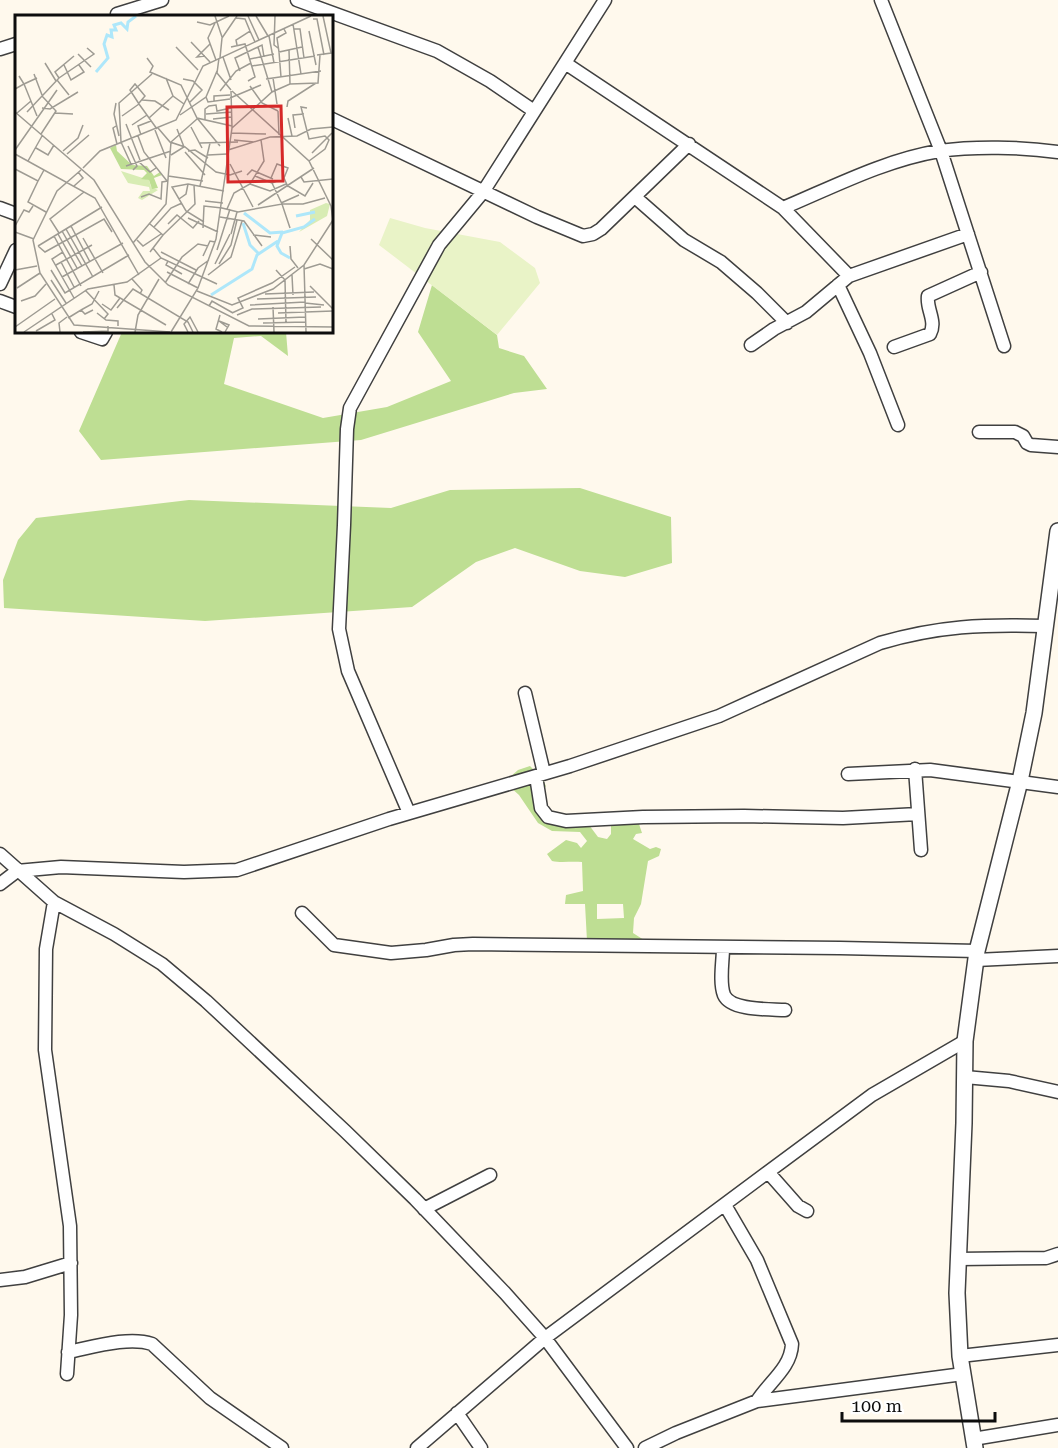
<svg xmlns="http://www.w3.org/2000/svg" width="1058" height="1448" viewBox="0 0 1058 1448" font-family="'Roboto Serif',serif">
	<style>
		.forest { fill: #bede93; fill-rule: evenodd }
		.pitch { fill: #e9f3c7 }
		.lines { fill: none; stroke-linecap: round; stroke-linejoin: round }
		.minor-casing { stroke: #404040; stroke-width: 15 }
		.tertiary-casing { stroke: #404040; stroke-width: 18 }
		.minor { stroke: #fff; stroke-width: 12 }
		.tertiary { stroke: #fff; stroke-width: 15 }
		.inset-river { fill: none; stroke: #aee7fa; stroke-width: 3 }
		.inset-road { fill: none; stroke: #9e9b93; stroke-width: 1.5 }
		.view { fill: #d62828; fill-opacity: 0.15; stroke: #d62828; stroke-width: 3 }
		.inset-edge { fill: none; stroke: #0d0d0d; stroke-width: 3 }
	</style>
	<rect width="100%" height="100%" fill="#fff9ed"/>
	<path class="forest" d="M432 285 497 335 499 348 524 356 547 389 514 393 361 440 101 460 79 431 122 332H286L288 356 261 336 234 338 224 384 323 418 387 407 451 381 418 332Z
		M580 488 671 517 672 563 625 577 580 571 515 548 476 562 412 607 205 621 4 608 3 580 18 540 36 518 189 500 391 508 450 490Z
		M530 766 542 778 546 786 543 791 549 816 586 821 598 837 607 839 611 834V826L617 817 637 818 642 833 636 834 633 839 650 849 656 847 661 849 659 856 648 861 641 904 634 918 633 933 644 940 621 952 587 941 585 904H565L566 895 583 891 582 862C571 861 561 863 552 861L547 854 566 840 577 843 581 848 587 841 580 832 552 831 538 823 519 795 510 787 509 778 518 770ZM597 904H623L624 918 597 919Z"/>
	<path class="pitch" d="M390 218 425 228 500 242 535 268 540 283 497 335 379 245Z"/>
	<g class="lines">
		<defs>
			<path id="minor" d="M297 0 437 51 490 81 534 111
				M881 0 941 151 1004 346
				M117 14 162 0
				M0 49 16 44
				M565 63 783 208 849 276
				M332 119 537 217 583 236 593 234 601 229 689 144
				M635 197 684 240 721 262 757 293 787 323
				M0 208 16 214
				M783 208C833 187 885 160 939 151 975 146 1021 147 1058 152
				M0 284 16 250
				M838 285 870 353 898 425
				M0 301 16 307
				M81 332 102 339 106 332
				M751 345 774 329 806 312 849 276 968 234
				M894 347 930 334C937 321 926 309 928 296L981 272
				M979 432H1015L1023 436 1027 443 1031 445 1058 447
				M525 693 544 773
				M915 769 921 850
				M848 774 930 770 1058 787
				M536 776 541 808 548 817 566 821 643 817 744 816 843 818 918 814
				M409 813 348 671 339 629 344 525 347 429 350 408 439 245 483 192 605 0
				M0 854 54 902 114 934 162 964 206 1001 345 1131 415 1199 505 1293 545 1338 627 1448
				M0 884 17 871 61 867 184 872 237 870 389 819 570 766 719 716 880 643C938 626 984 624 1044 626
				M54 902 46 949 45 1050 70 1226 71 1315 67 1374
				M302 913 334 945 391 953 426 950 454 945 473 944 840 948 977 951
				M723 948C723 961 719 982 724 995 731 1011 770 1009 785 1010
				M976 960 1058 956
				M965 1077 1009 1081 1058 1092
				M768 1172 798 1206 807 1211
				M725 1205 757 1260 792 1344C791 1368 769 1382 757 1401
				M424 1209 490 1175
				M958 1259 1046 1258 1058 1254
				M0 1280 25 1277 71 1263
				M68 1352C93 1347 129 1336 152 1344L210 1398 282 1448
				M960 1356 1058 1345
				M457 1413 481 1448
				M973 1439 1058 1425
				M417 1448 545 1338 768 1172 872 1095 965 1041
				M645 1448 676 1433 757 1401 963 1374"/>
			<path id="tertiary" d="M975 1448 960 1356 957 1293 964 1123 965 1041 977 951 1020 781 1034 713 1058 531"/>
		</defs>
		<use href="#minor" class="minor-casing"/>
		<use href="#tertiary" class="tertiary-casing"/>
		<use href="#minor" class="minor"/>
		<use href="#tertiary" class="tertiary"/>
	</g>
	<g transform="translate(15 15)">
		<rect width="318" height="318" fill="#fff9ed"/>
		<path d="M106 156 134 165 136 172 143 175 127 185 123 183 128 176H135L134 172 113 168ZM311 188 315 189 312 201 284 217 295 205V195Z" fill="#d8ecb4"/>
		<path d="M101 130 102 136 117 150 132 151 139 161 145 157 147 160 139 163 143 173 137 174 134 165 126 164 132 158 129 155 106 154 95 133Z" fill="#bede93"/>
		<path class="inset-river" d="M81 57 93 43 89 29 92 20 97 22 96 15H101L99 10 106 8 112 14 113 7 121 1M229 198 255 218 268 217M281 201 300 197M228 208 235 230 243 238M275 243 266 238 262 231 267 218 289 212 300 204M196 280 237 254 242 240 263 226"/>
		<path class="inset-road" d="M200 1 207 22M233 1 244 25M241 1 253 21M260 1 259 30 263 33M221 3 230 4 235 16M298 4H302L309 40M182 7 195 10 214 1M200 8 193 23 201 45M278 9 286 59M269 14 271 18 262 23 264 37 287 32M279 14H285L289 43M294 16 301 50M254 21 259 48M176 27 195 47M222 30 221 25 235 16 240 27M161 32 183 55M216 32 230 29 240 62 233 66M243 32 257 77M264 37 266 62M63 39 76 52M302 40 316 38 308 1M190 41 182 42 195 29M208 42 216 65M132 43 138 51 135 57 166 70 182 103 217 111M204 43 202 58 216 75M205 43 207 23 222 1M235 44 259 39M30 48 41 66M49 50 56 65 69 57 64 50M237 51 300 41M225 56 220 43 247 30 249 42M19 59 27 80M22 63 9 69 22 101M44 63 40 57 59 41M151 63 158 81 169 89M258 63 262 89M168 64 178 66 187 75 175 87M251 64 306 56M42 65 54 80M275 69 303 68 305 40M235 71 247 88 263 96M0 74 9 69 4 61M205 76 221 56 236 48M191 82 193 87 215 84M215 83 246 70M127 85 140 86 154 95M199 86V81L215 80M101 88 99 99 104 121M124 88 130 81 120 69 115 75 124 89 142 114M272 92 273 86 301 68M27 93 35 94 63 77M292 93 286 92 294 124 310 121 314 125 310 134 294 146M263 96 264 120M0 97 79 165 130 247 153 270 234 311 318 312M12 97 44 63 79 39 72 33M2 98 16 86M40 98 58 99M191 99 217 97M165 100 191 82 202 56M107 101 124 89M134 103 158 81M182 103 205 131M273 103 277 121M198 104 217 102M190 106V94L194 91 201 90 202 96 216 93M111 109 125 145M117 110 132 100M101 111 98 113 102 129M176 112 187 133M143 113 155 127 170 132 201 157 215 160 227 156M217 113 257 77 275 69 274 35M280 113 278 100 289 99M140 115 151 143M216 118 251 119M26 119 41 96 27 81M126 120 123 111 136 106M123 121 129 137 152 166M219 125 239 127M106 127 104 88 137 59M106 127 116 149M185 128 223 127M113 131 122 151 118 155M21 133 33 140 39 130M0 135 42 75M213 135 255 122 282 121 296 114 318 112M48 136 63 123 68 110M173 136 180 135 193 143M170 137 190 160M297 138 317 118M0 139 80 183 124 260M52 139 74 120M156 140 169 132 162 114M193 140 212 139M13 146 27 121M123 146 135 157 141 153M215 149 238 192M111 151 156 136M68 153 85 136 161 105 188 51 296 1M0 154 23 166 29 155M66 155 42 176 18 225 25 258 59 310 155 317M232 160 237 155 258 164M153 161 188 166M240 161 257 168M286 162 289 167 318 164M256 163 262 149 273 153 269 163 273 172M23 166 13 187 31 197M262 166 257 168 267 189H288L310 183M235 169 255 176 271 169M59 171 68 163 63 157M185 171 195 128M273 171 290 181 298 168M126 182 134 179 146 184 147 167 153 166M164 184 171 179 173 169M190 186 208 188M266 188 284 180M243 190 299 153M207 193 223 197 267 189 275 213M212 194 219 178 235 169 249 146 246 125M205 202 229 206 247 231M173 203 203 217M189 207 171 196 157 172 173 169 209 176M153 209 162 200 178 213 184 206M0 211 9 195 14 197 18 191M56 211 75 247M139 212 156 193 167 188M188 213 189 191 207 193M51 214 78 262M47 216 67 251M0 217 19 224M44 218 35 204 69 177M43 219 62 253M216 219 222 197M148 220 180 189 179 170M238 220 256 222M39 221 66 271M68 223 88 258M296 224 318 245M122 225 128 231 146 219M118 228 151 189 156 127 182 104M23 231 30 237 89 204 97 217M23 231 87 192M275 231 276 244 283 253M138 233 146 243 202 269M202 235 215 194M48 237 37 244 59 283M135 237 148 220 135 209M146 237 181 255M188 241 195 226 200 227M153 246 151 250 167 259M46 247 59 272M200 249 215 219M204 249 216 230 222 205M41 250 77 230M289 250 291 317M289 254 305 249 318 254M0 255 22 251M36 255 50 278 114 240M261 255 270 265 271 308M152 257 183 273M193 260 216 242 227 206M277 260 278 280M47 262 108 228M117 264 127 275 125 279M36 265 51 288M150 268 167 242 183 229 193 231M173 269 183 253 194 245M99 270 100 280 151 310M295 271 318 294M2 273 25 258M70 275 93 299 89 304M182 276 217 290 258 274 289 250 318 205 316 191 294 146 217 76M250 279 299 277M242 284 301 282M6 286 20 281 31 269M290 288 309 290M87 289 96 295 105 283M235 290 290 287M194 291 197 286 218 298M258 292 259 317M102 293 118 274 173 307 178 317M66 295 77 289 84 276M82 298 91 305 103 306V311M217 298 228 293 223 283 257 268 280 252M263 298 318 296M205 300 201 314 207 317M222 300 237 294 306 292M53 303 66 295 70 299 78 295M243 304 290 302M248 308 291 307M0 312 40 284M21 316 40 305 37 299M9 317 73 274 112 267 146 243M45 317 44 308 52 302M68 317 93 316V311M120 317 123 300 144 264M156 317 183 273 201 224 217 113 216 76M173 317 169 309 175 302 183 317M210 317 214 310 204 306 212 312"/>
		<path class="view" d="M266 91 268 166 213 167 212 92Z"/>
		<rect width="318" height="318" class="inset-edge"/>
	</g>
	<path d="M842 1412v9h153v-9" fill="none" stroke="#0d0d0d" stroke-width="3"/>
	<text x="851" y="1412" font-size="18" fill="#0d0d0d" stroke="#ffffff" stroke-width="4.5" paint-order="stroke">100 m</text>
</svg>
